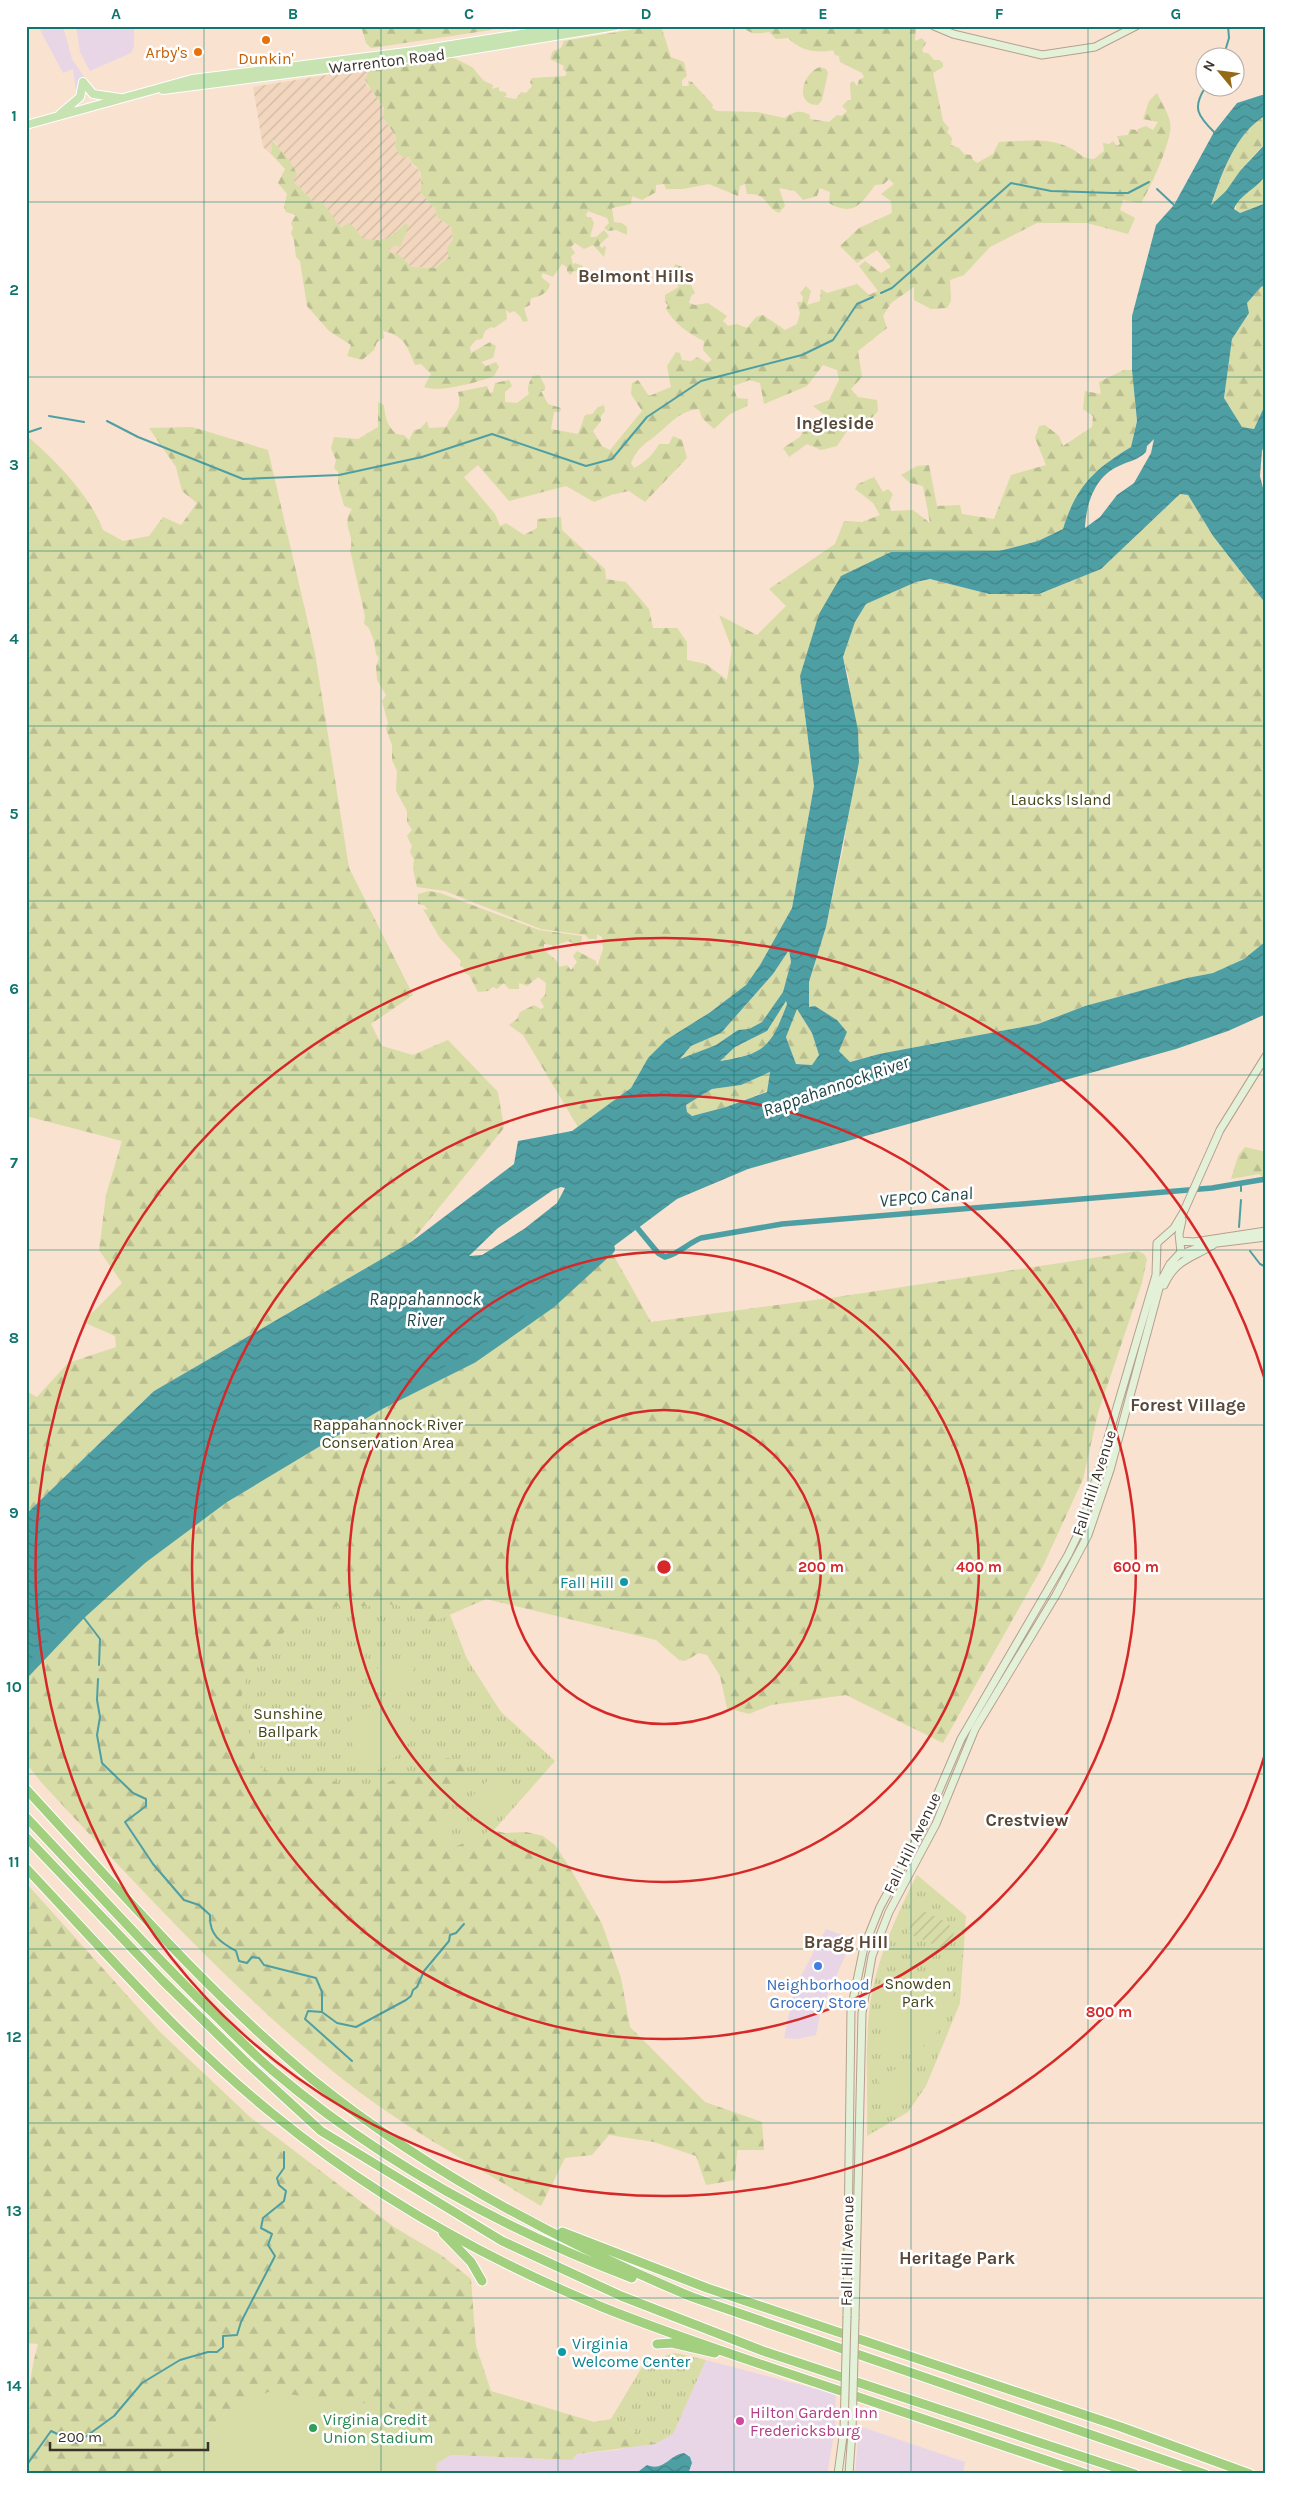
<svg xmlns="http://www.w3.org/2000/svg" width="1292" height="2500" viewBox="0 0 1292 2500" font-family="Karla,sans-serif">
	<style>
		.commercial { fill: #e8d6e7 }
		.industrial { fill: url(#industrial-furrows) }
		.grass { fill: url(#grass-tufts) }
		.forest { fill: url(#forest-firs) }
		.garden { fill: url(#garden-furrows) }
		.pitch { fill: #d8dca7 }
		.water { fill: url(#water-waves); fill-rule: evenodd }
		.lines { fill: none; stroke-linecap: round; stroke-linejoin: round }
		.stream { stroke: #4e9fa4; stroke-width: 2 }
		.canal { stroke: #4e9fa4; stroke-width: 5.5 }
		.river { stroke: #4e9fa4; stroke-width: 10 }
		.secondary-casing { stroke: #b5a08e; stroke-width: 9 }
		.primary-casing { stroke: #fff; stroke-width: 10 }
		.highway-casing { stroke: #fff; stroke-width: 11 }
		.secondary { stroke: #e3f1d8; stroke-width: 7 }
		.primary { stroke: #c7e3b2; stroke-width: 8 }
		.highway { stroke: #a2d07e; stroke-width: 9 }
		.secondary-bridge-casing { stroke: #b5a08e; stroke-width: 9; stroke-linecap: butt }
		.secondary-bridge { stroke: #e3f1d8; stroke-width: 7 }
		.grid { fill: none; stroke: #0f766e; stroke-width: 1; stroke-opacity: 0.55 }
		.ring { fill: none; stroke: #d62828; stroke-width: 2.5 }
		.food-dot { fill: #e8710a; stroke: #fff; stroke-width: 2 }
		.culture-dot { fill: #0f9aa8; stroke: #fff; stroke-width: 2 }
		.shop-dot { fill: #3f7fe0; stroke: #fff; stroke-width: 2 }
		.hotel-dot { fill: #d1479c; stroke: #fff; stroke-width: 2 }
		.leisure-dot { fill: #2e9e5b; stroke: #fff; stroke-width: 2 }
		.labels { text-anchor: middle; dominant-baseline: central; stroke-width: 5; stroke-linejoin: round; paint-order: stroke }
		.food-label { font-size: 16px; fill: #c56008; stroke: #fff; text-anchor: end }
		.street-label { font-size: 16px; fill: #3a322a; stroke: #fff }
		.park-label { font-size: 16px; fill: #434518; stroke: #fff }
		.culture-label { font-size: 16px; fill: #0d838f; stroke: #fff; text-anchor: end }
		.shop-label { font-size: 16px; fill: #366cbe; stroke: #fff }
		.hotel-label { font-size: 16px; fill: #b23c85; stroke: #fff; text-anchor: start }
		.leisure-label { font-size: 16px; fill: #27864d; stroke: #fff; text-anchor: start }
		.neighbourhood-label { font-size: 18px; font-weight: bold; fill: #594737; stroke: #fff }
		.water-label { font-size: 18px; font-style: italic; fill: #204648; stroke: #fff }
		.centre { fill: #d62828; stroke: #fff; stroke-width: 2.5 }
		.ring-label { font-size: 15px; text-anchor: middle; font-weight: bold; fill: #d62828; stroke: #fff; stroke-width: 5; stroke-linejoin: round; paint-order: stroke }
		.neatline { fill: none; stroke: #0f766e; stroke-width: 2 }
		.grid-label { font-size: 16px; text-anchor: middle; font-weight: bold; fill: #0f766e }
	</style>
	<defs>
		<pattern id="industrial-furrows" width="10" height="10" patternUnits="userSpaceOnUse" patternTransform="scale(1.25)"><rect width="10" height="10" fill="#f2d7be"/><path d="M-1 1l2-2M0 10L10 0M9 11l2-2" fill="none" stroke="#d0b9a3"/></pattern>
		<pattern id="grass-tufts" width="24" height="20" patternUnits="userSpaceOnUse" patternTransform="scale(1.25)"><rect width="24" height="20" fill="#d8dca7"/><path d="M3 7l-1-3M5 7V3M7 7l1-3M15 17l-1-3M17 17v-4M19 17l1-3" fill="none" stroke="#babd90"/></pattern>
		<pattern id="forest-firs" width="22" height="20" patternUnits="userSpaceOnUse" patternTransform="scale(1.25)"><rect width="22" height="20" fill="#d8dca7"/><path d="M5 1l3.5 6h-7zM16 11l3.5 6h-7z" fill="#babd90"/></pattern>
		<pattern id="garden-furrows" width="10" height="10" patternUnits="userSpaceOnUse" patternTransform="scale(1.25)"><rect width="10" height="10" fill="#d8dca7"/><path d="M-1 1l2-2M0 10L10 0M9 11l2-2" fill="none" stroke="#babd90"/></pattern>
		<pattern id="water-waves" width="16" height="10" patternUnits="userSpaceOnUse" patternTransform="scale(1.25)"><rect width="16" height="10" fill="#4e9fa4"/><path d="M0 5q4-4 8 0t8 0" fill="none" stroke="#428286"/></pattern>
	</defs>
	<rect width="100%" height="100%" fill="#f9e2cf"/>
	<path class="commercial" d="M38 26H63L72 59 89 84 76 92 73 69 63 73Z
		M76 26H134V47L131 53 90 71 80 52Z
		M826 1929 853 1939 821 2009 816 2035 797 2039 784 2038 794 1989Z
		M706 2360 836 2394 835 2429 827 2474H436L437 2463 451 2455 572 2460 577 2454 618 2450 673 2434Z
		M859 2426 965 2462 963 2474H855Z"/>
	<path class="industrial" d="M370 68 365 81 367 86 371 87 384 109 383 118 396 136 395 146 409 156 412 165 419 170 421 179 420 192 435 208 437 217 451 227 453 240 449 257 435 268 412 267 398 254 391 253 388 249 393 245 405 225 388 239 374 241 362 239 355 228 341 229 293 181 289 160 280 151 275 142 272 140 271 154 263 147 253 87Z"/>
	<path class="grass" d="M142 1559 441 1599 450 1615 467 1659 501 1712 555 1761 464 1864 26 1672 81 1614Z
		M917 1875 966 1916 960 2003 926 2086 908 2112 867 2136C868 2096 865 2054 869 2013 874 1965 895 1918 917 1875Z
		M675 2353 706 2360 673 2434 655 2444 625 2425 611 2419 645 2362Z"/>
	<path class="forest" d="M361 26H442L456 29 461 26 494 27 491 30 371 48 366 43Z
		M653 26H661L671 57 684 62 687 76 682 80V86H689L688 81 692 82 713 105 712 108 717 111 757 112 784 118C794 112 799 109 810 115V119L829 122 837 115 842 116 847 111 842 106 848 100H851L850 83 853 81 857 86 859 80 864 77 862 73 840 62 839 56 835 55 833 50C815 54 800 50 788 38L776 39 769 32C757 34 750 35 742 26H916L915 41 922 38 926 43 922 50 924 53H928L934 60H939L943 63V67L933 73 943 121 949 128 947 132 952 138 951 145 959 148 964 154 971 155 973 160 977 163 993 154 999 142C1022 141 1050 137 1070 148 1081 153 1080 158 1094 159L1104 151 1103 143 1109 144 1113 141 1117 146 1120 144 1117 136 1128 135 1130 129 1136 130V132L1138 129 1146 126 1153 130 1158 122 1143 119 1149 101 1157 93C1161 102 1168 112 1170 122 1174 137 1150 189 1141 203L1123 200 1120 210 1135 218 1128 234 1087 223H1037L990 247 964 275 950 280 951 301 947 308 931 309 914 300V287L891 303 883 316 887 328 858 351 862 377 851 389 858 397 877 400 878 411 869 421 847 431 837 446 821 450 807 444 789 457 783 448 800 437 807 425 826 416 813 406 829 400 839 380 837 370 823 365 807 386 764 404 760 383 750 380 733 386 737 398 748 399 747 406 730 414 714 429 702 418 699 409C681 411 673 420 660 432 646 444 640 444 631 463L634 468C644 463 654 454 659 444H669L673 436 682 440 687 458 645 502 629 491 611 495 594 502 566 486 509 501 478 465 464 477 495 514 500 526 506 523 524 535 537 528V519L561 517 562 530 605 569 606 579 626 582 649 609 653 628H677L687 642V660L706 664 727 680 732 649 719 615 757 635 786 606 769 589 835 544 844 521 862 522 880 515 873 503 855 489 858 484 874 477 883 492 888 489 893 494 889 503 891 511 913 510 930 523 923 486 910 483 901 475 917 466 929 465 937 506 960 505 962 514 994 519 1011 475 1046 465 1035 438 1039 426 1045 425 1059 436 1063 446 1092 427 1093 416 1083 409 1085 391 1101 394 1099 382 1124 370H1132L1137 421 1131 447C1095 468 1075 489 1063 529L1038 541 999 551 891 552 800 676 814 786 792 908 760 965 746 985 648 1058 631 1088 578 1127 523 1035 509 1025 517 1019 520 1012 534 1005 541 1009 544 1007 540 1000 545 995 546 983 538 977 527 986 519 983V989H509L504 983 497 989 493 987 488 991 478 992 469 975 463 972 464 968 460 965 461 961 440 938 423 909 428 910 424 905 418 904V894L429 891 440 893 539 930 582 936 581 946 575 947 573 943 568 941 556 945 554 951 552 945 544 944V950L557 961 559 967 567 965 571 970 577 962 573 956 577 951 596 961 597 967 603 949 602 937 597 934V939H589L585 935 541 929 445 891 417 887 413 869 414 860 410 852 412 846 407 836 412 830 407 822V811L396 791 397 771 392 760V745L386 729 388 723 382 701 386 695 377 680 376 666 379 658 376 654 374 641 369 628 364 624 365 616 350 550C356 534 340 526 352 509L344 506 338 484V472L334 468 336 460 331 448 334 437 358 439 378 427V402L384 405C385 418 387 425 396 434L404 435 409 440 414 430 420 429 427 421 429 428 446 427C452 412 463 412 458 392L487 386 490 393 493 392 495 383 509 380 512 386 505 392V402L517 403 529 394C526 388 530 381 533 376L539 375 545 386V390L541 391 548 404 561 408 560 412H554L551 429 578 434 585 415 592 414 598 407 604 405 605 411 601 416V421L593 431 602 446 610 450 642 411 631 394 632 383 638 380 649 396 671 387 667 366 676 352 680 353 682 360 691 361 698 357 707 363 712 360 703 350 704 341C689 334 674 323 666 309L668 305 665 302V295L679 287 671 278 675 264 685 268 682 275 686 285 690 283 695 293 691 296 689 303 695 305 708 303 727 316 723 321 728 326 737 324 747 328 756 317 763 315 785 330 797 324 800 313 797 302H802L803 297 800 293 806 286 811 291 807 305 820 301 821 289 827 293 857 284 869 295 878 291 859 266 865 261 881 273 891 267 877 250 857 263 840 246 859 228 892 213 891 201 881 194 894 184 889 179 884 184 875 185C861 204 854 217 829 203L830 192 820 188 817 196 803 200 795 191 779 188 785 206 779 213C764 206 768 193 747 194L745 184 740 186 738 196 709 184 683 189H666L664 184 656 185V192L642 200 632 196 631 204 612 208 614 222 622 223 627 227V235L616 230 608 231 604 228 609 223 607 218 588 211 586 215 587 217H591L594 223 590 237H596L604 230 609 236 599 245 602 248 604 246 606 247 604 257 593 245 584 249 575 243 571 247 575 253 571 256 573 265 575 263 583 266 580 272 574 271 570 275 567 271V267L562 264 553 277 543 273 541 277 550 284C549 293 539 297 531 298L530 305 524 308 528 321 523 322 520 316 514 311 510 313 506 310 507 319 494 328 491 327 485 331 482 339 476 340 470 347 471 353 490 342 496 346 493 358 481 362 486 366 496 362 499 367 494 376C479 382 439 393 424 387L431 374 421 364 415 365C407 346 405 336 383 331L384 338 377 342 374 350 362 360 347 356 351 345 329 331 307 306 300 261 296 257 294 240 291 233 293 228 291 223 296 215 286 212 284 207 287 194 278 183 285 169 271 154 272 140 289 160 297 174 293 181 315 203 322 202 341 228 348 223 355 228 362 238C385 243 389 239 405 224L409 225 400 247 393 245 389 248 391 253 398 254 412 267 435 268 449 257 447 248 453 240 451 227 437 217 435 208 420 192C421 185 423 176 419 170 414 163 412 166 409 156L404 158 398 153 395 146 396 136 383 118 384 108 365 80 370 68 454 58 472 67 484 81 493 85 492 89 499 87V91L505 92 507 95 504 97 516 99 521 92 526 93 532 86 530 82 532 78 565 76 567 73 563 69 564 66 550 59 553 51 561 48 564 41Z
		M820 67 826 69 828 73 822 100 818 105C793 105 803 72 820 67Z
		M1266 115V143C1244 161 1233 190 1211 206 1222 174 1235 134 1266 115Z
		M1266 173V203L1240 213 1236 212V203Z
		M1266 285V403L1254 429 1242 427 1224 398 1232 339 1249 313 1247 303 1261 287Z
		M192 427 268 450 315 653 349 868 413 995 371 1024 382 1046 413 1055 448 1040 498 1092 504 1128 411 1242 154 1391 26 1514V1391L37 1397 68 1363 116 1347 115 1336 83 1322 122 1283 99 1250 106 1195 122 1141 26 1116V435C54 459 90 495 103 530L123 541 149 536 163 517 181 525 197 503 182 491 176 467 149 428Z
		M1180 494 1188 495 1213 536 1266 604V941L1244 959 1213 973 1187 978 1085 1006 1038 1024 879 1054 849 1062 839 1051 837 1020 815 1006 809 1008V982L826 927 844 844 851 793V701L849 679 843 657 855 622 866 604 916 582 930 579 989 594H1039L1101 569Z
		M789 950 791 962 783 992 762 1022 749 1029 738 1030 716 1045 680 1060 691 1046 721 1033 773 974Z
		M785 1001 787 1003C770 1050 767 1052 719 1061L735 1047 767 1031Z
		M797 1009 812 1033 819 1055 812 1065 796 1064 786 1036Z
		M770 1072 767 1091 726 1107 692 1116 687 1112 686 1105 712 1089 741 1085Z
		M1245 1147 1266 1152V1180L1259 1174 1231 1179 1238 1156Z
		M610 1249 651 1322 837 1297 1138 1251 1144 1254 1147 1259 1142 1283 1098 1413 1083 1479 1044 1564 943 1743 846 1695 771 1705 749 1714 727 1708 720 1676 707 1655 699 1653 685 1661 679 1660 656 1640 486 1599 424 1626 398 1605 386 1604 374 1606H338L307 1614 282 1634 263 1653 247 1676 241 1698 257 1766 270 1772H317L359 1794 447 1758 460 1760 466 1769V1777L449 1802 447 1821 441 1833 447 1844 457 1846 492 1830 505 1833 526 1832 543 1836 555 1845 570 1868 602 1924 621 1978 630 2027 705 2102 762 2122 764 2150H737L735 2180 706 2185 696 2156 654 2142 609 2135 592 2155 565 2158 541 2206C474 2165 402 2127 340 2077 231 1989 137 1885 41 1782L26 1763V1672L81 1614 142 1559 224 1498 379 1405 473 1358 550 1304Z
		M26 1883 160 2032 250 2117 394 2227 441 2255 471 2279 476 2346 491 2391 594 2422 611 2419 625 2425 655 2444 577 2454 572 2460 451 2455 388 2406 228 2410 191 2445 160 2465 164 2474H26C26 2430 26 2386 38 2344L26 2343Z"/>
	<path class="garden" d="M918 1908 948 1923 954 1932 948 1951 908 1933Z"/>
	<path class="pitch" d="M390 1661 403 1662 415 1668 398 1691H393L371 1675 381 1665Z
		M377 1702 397 1709 416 1724V1734L400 1753 373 1774 351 1742 348 1732 351 1729 347 1723Z
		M493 1775 512 1793 484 1822 465 1804Z
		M885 1991H953C949 2017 936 2044 909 2053 901 2056 890 2055 882 2055Z
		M905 2065 915 2088 886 2100 877 2077Z
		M268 2392 388 2406 451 2455 437 2463 436 2474H164L160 2465 191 2445 228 2410Z"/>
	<path class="water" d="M1262 95H1266V115C1235 134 1222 173 1211 205L1226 191 1240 171 1266 143C1266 152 1268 163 1266 172 1263 186 1240 193 1234 209L1240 213 1266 203V285L1261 287 1247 303 1249 313 1232 339 1224 398 1242 427 1254 429 1266 403V441L1262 451 1260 476 1266 500V604L1213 536 1188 495 1180 494 1101 569 1039 594H989L930 579 916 582 866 604 855 622 843 657 858 730 859 762 826 927 809 982V1007L815 1006 837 1020 847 1032 839 1051 850 1062 879 1054 1038 1024 1085 1006 1187 978 1213 973 1244 959 1266 941V1014L1228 1031 1176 1049 748 1169 677 1199 610 1249 550 1304 473 1358 379 1405 224 1498 142 1559 81 1614 26 1672V1514L154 1391 411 1242 514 1164 518 1141 572 1131 631 1088 648 1058 666 1040 709 1013 746 985 760 965 792 908 814 786 800 676 819 614 841 576 891 552 999 551 1038 541 1063 529C1076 487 1093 470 1131 447L1137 421 1132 370V316L1156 225 1174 205 1214 132 1237 103ZM1154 439 1151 453 1134 483 1117 495 1100 517 1085 528C1086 504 1095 476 1119 466 1129 461 1138 460 1146 452L1147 446ZM789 950 791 962 783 992 762 1022 749 1029 738 1030 716 1045 680 1059 691 1046 721 1033 773 974ZM786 1001 787 1004C771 1046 766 1054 720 1061L735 1047 767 1031ZM797 1009 812 1033 819 1055 812 1065 796 1064 786 1037ZM770 1072 767 1092 726 1107 692 1116 687 1112 686 1105 712 1089 741 1085ZM561 1187 565 1188 557 1203 524 1229 482 1255 469 1256 498 1228 553 1190Z
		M684 2453 690 2457 692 2463 688 2474H635L647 2465C664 2472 669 2455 684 2453Z"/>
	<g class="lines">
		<path class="stream" d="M1223 58 1229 38 1228 26
			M1205 88C1192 108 1198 116 1214 132
			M1157 189 1174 205
			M881 293 892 288 1011 183 1051 191 1113 193H1128L1149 182
			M49 416 84 422
			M107 421 138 437 243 479 339 475 422 457 492 434 586 466 612 459 647 417 701 381 802 355 833 340 857 304 873 297
			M26 433 41 428
			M1241 1191V1183
			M1239 1227 1241 1200
			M1250 1251 1260 1264 1266 1267
			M81 1614 100 1639 99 1665
			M98 1679 97 1700 100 1717 97 1735 102 1763 133 1793 146 1799V1806L125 1822 153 1864 184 1900 199 1905 210 1915C209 1935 220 1942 236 1951L239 1961 247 1963 252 1957 259 1958 264 1965 316 1978 322 1992V2012L308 2011 305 2019 352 2061
			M322 2012 337 2023 356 2027 406 2000 411 1996 413 1990 417 1987 424 1971 449 1941 450 1935 456 1933 464 1924
			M26 2466 51 2431 77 2443 114 2416 142 2383 180 2360 208 2352H217L223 2347V2336L237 2335 241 2322 275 2256 268 2245 272 2234 261 2228 263 2218 284 2201 286 2191 279 2185 277 2178 284 2168V2152"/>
		<path class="canal" d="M634 1224 658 1253 665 1257C679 1254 688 1243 701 1238L782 1224 1212 1188 1266 1179"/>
		<path class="river" d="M26 1672 81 1614 142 1559 224 1498 379 1405 473 1358 550 1304 610 1249"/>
		<defs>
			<path id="secondary" d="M934 26 953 34 1042 55 1095 47 1136 26
				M1180 1241 1194 1242 1266 1231
				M1181 1254 1209 1244 1266 1237
				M1164 1285C1176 1259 1192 1258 1213 1245
				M847 2316 851 2010 864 1947 880 1907 923 1828 961 1739 1068 1555 1082 1526 1156 1275 1157 1243 1174 1228 1183 1213 1220 1130 1266 1056
				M855 2319 862 2013 872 1956 889 1912 936 1824 975 1729 1056 1595 1088 1535 1110 1470 1161 1281 1170 1264 1181 1252 1179 1234 1182 1220
				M838 2474 844 2429
				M849 2474 852 2431"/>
			<path id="primary" d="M83 82 93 94 120 98
				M163 90 451 53 616 26
				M60 114 80 97 83 82
				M26 125 192 79 414 51 570 26"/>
			<path id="highway" d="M26 1789C118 1889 208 1993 313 2080 427 2172 557 2241 692 2297L1205 2474
				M26 1817C89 1883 150 1952 216 2016 234 2034 252 2053 272 2070 379 2161 501 2228 632 2278
				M26 1837 162 1980 248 2064 321 2131 502 2241 621 2296 763 2351 1135 2474
				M26 1868C106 1953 183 2042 274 2115 372 2195 485 2259 602 2307 671 2335 743 2358 814 2382 905 2412 996 2443 1087 2474
				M562 2232 707 2288 1121 2427 1250 2474
				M443 2233 471 2262 482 2281
				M657 2344 672 2343 715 2353"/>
		</defs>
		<use href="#secondary" class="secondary-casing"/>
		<use href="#primary" class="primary-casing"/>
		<use href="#highway" class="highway-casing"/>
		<use href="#secondary" class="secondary"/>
		<use href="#primary" class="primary"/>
		<use href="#highway" class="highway"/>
		<defs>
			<path id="secondary-bridge" d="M844 2429 847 2316
				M852 2431 855 2319"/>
		</defs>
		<use href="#secondary-bridge" class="secondary-bridge-casing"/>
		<use href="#secondary-bridge" class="secondary-bridge"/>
	</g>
	<path class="grid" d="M204 26V2474M381 26V2474M558 26V2474M734 26V2474M911 26V2474M1088 26V2474M26 202H1266M26 377H1266M26 551H1266M26 726H1266M26 901H1266M26 1075H1266M26 1250H1266M26 1425H1266M26 1599H1266M26 1774H1266M26 1949H1266M26 2123H1266M26 2298H1266"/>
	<g class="ring">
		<circle cx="664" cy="1567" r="157"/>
		<circle cx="664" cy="1567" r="315"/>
		<circle cx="664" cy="1567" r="472"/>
		<path d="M1266 1751A629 629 0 1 1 1266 1383"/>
	</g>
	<g class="food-dot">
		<circle cx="266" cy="40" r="5"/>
		<circle cx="198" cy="52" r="5"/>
	</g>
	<g class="culture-dot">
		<circle cx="624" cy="1582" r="5"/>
		<circle cx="562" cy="2352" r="5"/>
	</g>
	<circle class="shop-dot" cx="818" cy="1966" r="5"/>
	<circle class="hotel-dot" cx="740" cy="2421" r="5"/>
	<circle class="leisure-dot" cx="313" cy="2428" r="5"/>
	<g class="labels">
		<g class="food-label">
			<text x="188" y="52">Arby's</text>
			<text x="266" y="58" text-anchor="middle">Dunkin'</text>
		</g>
		<g class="street-label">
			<text transform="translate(387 61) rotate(-7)">Warrenton Road</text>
			<text transform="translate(1094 1483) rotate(-72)">Fall Hill Avenue</text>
			<text transform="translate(912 1843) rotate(-64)">Fall Hill Avenue</text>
			<text transform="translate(847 2251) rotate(-89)">Fall Hill Avenue</text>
		</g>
		<g class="park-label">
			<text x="1061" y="799">Laucks Island</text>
			<text x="388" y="1424">Rappahannock River<tspan x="388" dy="18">Conservation Area</tspan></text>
			<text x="288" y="1713">Sunshine<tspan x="288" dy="18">Ballpark</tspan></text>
			<text x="918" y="1983">Snowden<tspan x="918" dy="18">Park</tspan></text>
		</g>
		<g class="culture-label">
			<text x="614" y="1582">Fall Hill</text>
			<text x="572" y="2343" text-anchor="start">Virginia<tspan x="572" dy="18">Welcome Center</tspan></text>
		</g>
		<g class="shop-label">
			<text x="818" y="1984">Neighborhood<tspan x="818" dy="18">Grocery Store</tspan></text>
		</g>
		<g class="hotel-label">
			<text x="750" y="2412">Hilton Garden Inn<tspan x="750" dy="18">Fredericksburg</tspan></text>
		</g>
		<g class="leisure-label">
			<text x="323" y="2419">Virginia Credit<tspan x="323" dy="18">Union Stadium</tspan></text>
		</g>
		<g class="neighbourhood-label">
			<text x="636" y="276">Belmont Hills</text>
			<text x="835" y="423">Ingleside</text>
			<text x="1188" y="1405">Forest Village</text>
			<text x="1027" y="1820">Crestview</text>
			<text x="846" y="1942">Bragg Hill</text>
			<text x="957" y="2258">Heritage Park</text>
		</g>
		<g class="water-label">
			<text transform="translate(836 1086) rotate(-19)">Rappahannock River</text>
			<text transform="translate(926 1197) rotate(-5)">VEPCO Canal</text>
			<text x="425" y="1299">Rappahannock<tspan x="425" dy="21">River</tspan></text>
		</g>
	</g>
	<circle cx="664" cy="1567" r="8" class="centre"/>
	<g class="ring-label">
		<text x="821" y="1572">200 m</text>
		<text x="979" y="1572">400 m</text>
		<text x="1136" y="1572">600 m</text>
		<text x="1109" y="2017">800 m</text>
	</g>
	<rect width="1292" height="2500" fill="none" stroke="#ffffff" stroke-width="55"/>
	<g transform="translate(1220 72) rotate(299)"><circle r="24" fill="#ffffff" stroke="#b0adaa"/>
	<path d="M0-4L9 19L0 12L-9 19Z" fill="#956916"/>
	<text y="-8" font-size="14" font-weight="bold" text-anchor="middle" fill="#3a322a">N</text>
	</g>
	<path d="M50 2442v8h158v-8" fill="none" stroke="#3a322a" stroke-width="2.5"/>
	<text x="58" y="2442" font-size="15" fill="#3a322a" stroke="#ffffff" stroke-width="4" paint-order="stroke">200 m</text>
	<rect x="28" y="28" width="1236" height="2444" class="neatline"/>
	<g class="grid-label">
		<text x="116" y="19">A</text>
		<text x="293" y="19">B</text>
		<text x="469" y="19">C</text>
		<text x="646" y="19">D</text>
		<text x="823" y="19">E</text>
		<text x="999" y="19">F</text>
		<text x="1176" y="19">G</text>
		<text x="14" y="121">1</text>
		<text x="14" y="295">2</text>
		<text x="14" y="470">3</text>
		<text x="14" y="644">4</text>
		<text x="14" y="819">5</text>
		<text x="14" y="994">6</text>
		<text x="14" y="1168">7</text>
		<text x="14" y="1343">8</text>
		<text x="14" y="1518">9</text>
		<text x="14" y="1692">10</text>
		<text x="14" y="1867">11</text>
		<text x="14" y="2042">12</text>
		<text x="14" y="2216">13</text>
		<text x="14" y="2391">14</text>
	</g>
</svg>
